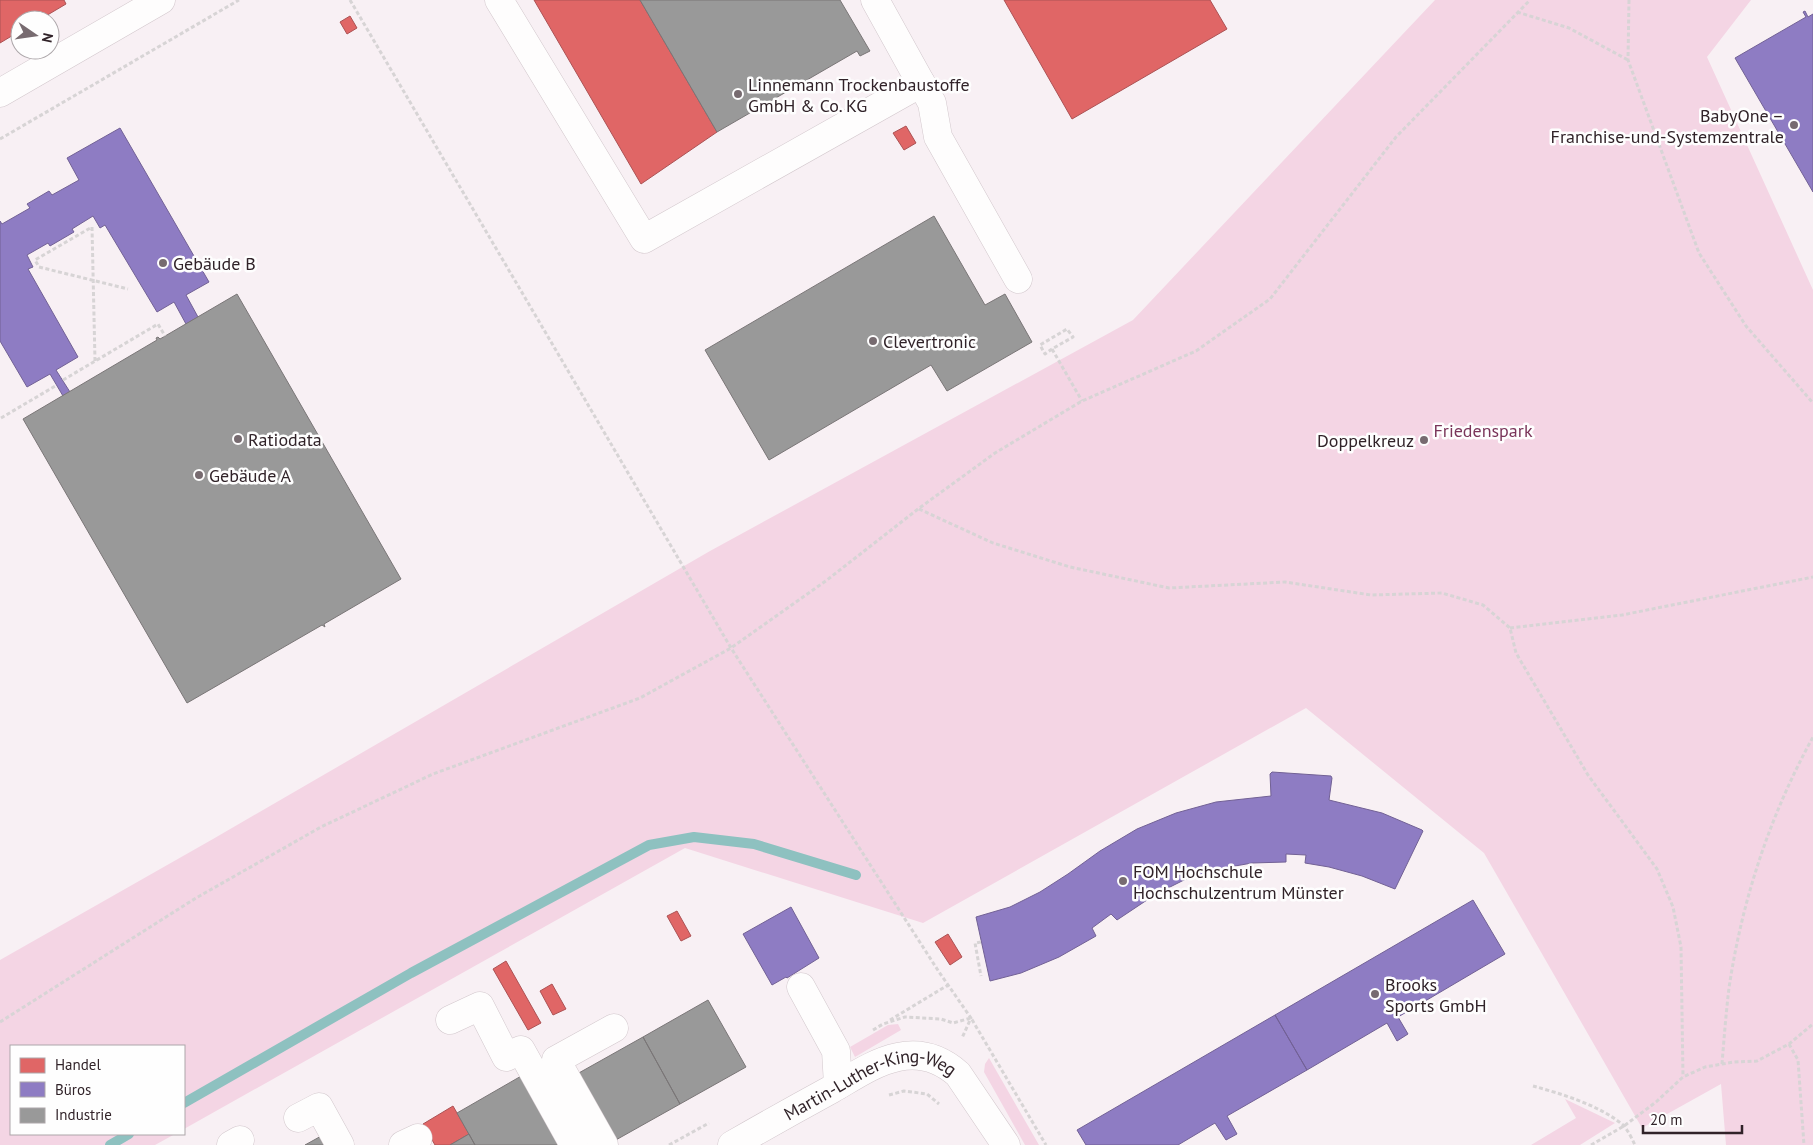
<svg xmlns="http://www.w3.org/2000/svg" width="1813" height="1145" viewBox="0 0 1813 1145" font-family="'PT Sans',sans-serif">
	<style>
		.green { fill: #f4d5e4 }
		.shops { fill: #e06666; stroke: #ac5254 }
		.offices { fill: #8e7cc3; stroke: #726195 }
		.industry { fill: #999; stroke: #7a7677 }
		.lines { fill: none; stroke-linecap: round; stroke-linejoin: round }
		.stream { stroke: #8ec1c0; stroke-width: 10 }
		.minor-casing { stroke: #d2c7cc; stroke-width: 29 }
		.path { stroke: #d7d4d5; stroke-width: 3; stroke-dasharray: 4 2.5; stroke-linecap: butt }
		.minor { stroke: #fefdfd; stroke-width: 28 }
		.poi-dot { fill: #776b70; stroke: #fefefe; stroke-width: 2 }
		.labels { text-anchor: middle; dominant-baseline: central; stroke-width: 5; stroke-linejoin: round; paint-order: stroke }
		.poi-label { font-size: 18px; fill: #312329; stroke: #fefefe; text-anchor: start }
		.park-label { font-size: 18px; fill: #7a355a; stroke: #fefefe }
		.street-label { font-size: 18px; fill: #312329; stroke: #fefefe }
	</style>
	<rect width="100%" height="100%" fill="#f8f0f4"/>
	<path class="green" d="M1435 0H1751L1707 57 1813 290V1145H1726L1721 1084 1642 1128 1484 853 1306 708 923 923 685 848 184 1129V1046H11V1134H175L155 1145H0V960L213 839 710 551 1133 320Z
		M898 1024 901 1030 855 1057 850 1047 888 1025Z
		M989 1058 1039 1145H1025L984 1072 985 1064Z
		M1565 1099 1615 1123 1580 1145H1531L1576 1118Z"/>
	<path class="shops" d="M0 0H64L66 4 39 20H20V31L0 43Z
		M534 0H640L717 132 641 184Z
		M1004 0H1210L1227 29 1072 119Z
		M350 16 357 28 347 34 340 22Z
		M906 126 916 143 904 150 893 133Z
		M677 911 691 936 681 941 667 916Z
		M948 934 962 957 950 965 935 942Z
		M506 961 541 1023 528 1030 493 969Z
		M552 984 566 1009 553 1015 540 991Z
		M453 1106 469 1134 450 1145H435L423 1124Z"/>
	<path class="offices" d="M1805 11 1808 17 1813 14V192L1735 58 1806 17 1803 12Z
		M120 128 209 282 186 295 198 317 186 324 174 302 157 312 105 225 100 228 93 216 72 229 74 232 50 246 48 243 27 255 33 267 28 269 78 357 56 370 70 392 63 396 50 374 27 387 0 341V221L2 224 30 208 27 204 49 191 52 195 79 180 67 158Z
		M1272 772 1331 776 1332 778 1329 800 1382 813 1422 830 1423 831 1395 889 1362 876 1329 867 1305 863 1306 855 1286 854V862L1252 863 1218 869 1186 879 1156 894 1117 920 1111 914 1092 928 1096 936 1059 957 1021 973 990 981 976 917 1010 907 1040 892 1068 874 1100 851 1137 829 1176 813 1216 802 1271 796 1270 774Z
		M1473 900 1505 954 1398 1017 1408 1034 1397 1041 1387 1023 1307 1070 1275 1015Z
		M791 907 819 958 787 978 786 977 772 985 743 934Z
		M1275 1015 1307 1070 1227 1116 1237 1134 1226 1140 1215 1123 1178 1145H1086L1077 1130Z"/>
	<path class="industry" d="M640 0H840L870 51 860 56 857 51 717 132Z
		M934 216 985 305 1005 294 1032 342 947 391 931 365 769 460 705 350Z
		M237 294 401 579 324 624 325 627 322 625 187 703 23 419 157 340 156 338 158 337 160 339Z
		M708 1000 746 1067 680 1104 643 1037Z
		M643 1037 680 1104 614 1141 577 1074Z
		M523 1075 562 1145H475L457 1113Z
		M469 1134 475 1145H450Z
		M323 1135 328 1145H305Z"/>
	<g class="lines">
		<path class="stream" d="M184 1103 411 973 649 845 694 837 754 844 856 875
			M110 1145 129 1134"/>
		<defs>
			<g id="minor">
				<path d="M499 0 644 239 921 83"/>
				<path d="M875 0 932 103 938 137 1018 279"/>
				<path d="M0 93 161 0"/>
				<path d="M801 987 836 1051 838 1085"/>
				<path d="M450 1020 480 1006 506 1057 521 1050 574 1145"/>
				<path d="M298 1118 319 1107 340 1145"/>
				<path d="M231 1145 240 1140"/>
				<path d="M403 1145 418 1138"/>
				<path d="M604 1145 556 1060 614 1028"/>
				<path id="s1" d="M732 1145C765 1126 799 1107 832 1089 853 1077 874 1062 898 1057 921 1052 941 1059 958 1074L1006 1145"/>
			</g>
		</defs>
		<use href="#minor" class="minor-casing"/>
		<path class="path" d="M350 0 731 648 939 972 971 1018 962 1038
			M1629 0 1628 60 1699 253 1746 326 1813 403
			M1517 12 1569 28 1628 60
			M0 139 239 0
			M1052 349 1045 354 1040 345 1067 329 1073 337 1052 349 1082 401
			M95 361 92 227 35 260 39 267 128 289
			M63 380 158 324 165 336
			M1 418 57 385
			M919 509 993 543 1070 567 1169 588 1285 582 1371 595 1442 593 1483 605 1510 628 1516 653 1588 775 1657 869 1673 907 1681 947 1683 1077
			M1510 628 1622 615 1813 577
			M981 942 975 943 981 976
			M890 1020 948 985
			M0 1022 196 898 321 827 433 774 640 698 731 648 827 580 918 509 995 453 1082 401 1196 351 1270 299 1396 137 1530 0
			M873 1030 883 1024 905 1017 941 1019 953 1023 971 1018 1046 1145
			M1789 1044 1798 1060 1804 1145
			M1722 1064C1724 1039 1726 1013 1729 988 1742 900 1770 815 1813 737
			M1533 1086C1562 1094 1599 1105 1623 1125 1628 1130 1632 1139 1635 1145
			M889 1095 904 1091 927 1094 939 1104
			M669 1145 709 1123
			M1591 1145 1624 1126 1656 1102 1683 1077 1705 1067 1734 1062 1757 1061 1789 1044 1813 1024"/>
		<use href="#minor" class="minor"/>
	</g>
	<g class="poi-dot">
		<circle cx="738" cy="94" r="5"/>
		<circle cx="1794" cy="125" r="5"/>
		<circle cx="163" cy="263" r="5"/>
		<circle cx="873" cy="341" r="5"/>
		<circle cx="238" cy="439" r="5"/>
		<circle cx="1424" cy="440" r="5"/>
		<circle cx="199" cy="475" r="5"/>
		<circle cx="1123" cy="881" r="5"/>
		<circle cx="1375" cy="994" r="5"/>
	</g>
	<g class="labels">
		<g class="poi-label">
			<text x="748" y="84">Linnemann Trockenbaustoffe<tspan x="748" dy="21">GmbH &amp; Co. KG</tspan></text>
			<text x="1784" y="115" text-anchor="end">BabyOne –<tspan x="1784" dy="21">Franchise-und-Systemzentrale</tspan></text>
			<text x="173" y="263">Gebäude B</text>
			<text x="883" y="341">Clevertronic</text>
			<text x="248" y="439">Ratiodata</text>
			<text x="1414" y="440" text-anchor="end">Doppelkreuz</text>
			<text x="209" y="475">Gebäude A</text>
			<text x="1133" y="871">FOM Hochschule<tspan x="1133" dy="21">Hochschulzentrum Münster</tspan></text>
			<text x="1385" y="984">Brooks<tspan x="1385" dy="21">Sports GmbH</tspan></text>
		</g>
		<g class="park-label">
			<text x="1483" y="430">Friedenspark</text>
		</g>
		<g class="street-label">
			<text stroke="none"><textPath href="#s1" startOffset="155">Martin-Luther-King-Weg</textPath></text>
		</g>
	</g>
	<rect x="10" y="1045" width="175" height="90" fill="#fefefe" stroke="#aca6a9"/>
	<rect x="20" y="1058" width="25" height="15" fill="#e06666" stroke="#aca6a9"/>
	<text x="55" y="1070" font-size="15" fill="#312329">Handel</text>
	<rect x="20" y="1082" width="25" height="15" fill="#8e7cc3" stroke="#aca6a9"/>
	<text x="55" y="1095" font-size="15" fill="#312329">Büros</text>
	<rect x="20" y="1108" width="25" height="15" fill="#999999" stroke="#aca6a9"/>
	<text x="55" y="1120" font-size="15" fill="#312329">Industrie</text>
	<g transform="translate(35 35) rotate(103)"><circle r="24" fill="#fefefe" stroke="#aca6a9"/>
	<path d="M0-4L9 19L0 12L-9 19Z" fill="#776b70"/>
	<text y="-8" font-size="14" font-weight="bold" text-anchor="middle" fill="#312329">N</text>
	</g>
	<path d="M1643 1125v8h99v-8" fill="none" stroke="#312329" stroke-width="2.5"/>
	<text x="1650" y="1125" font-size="15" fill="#312329" stroke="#fefefe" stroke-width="4" paint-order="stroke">20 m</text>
</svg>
